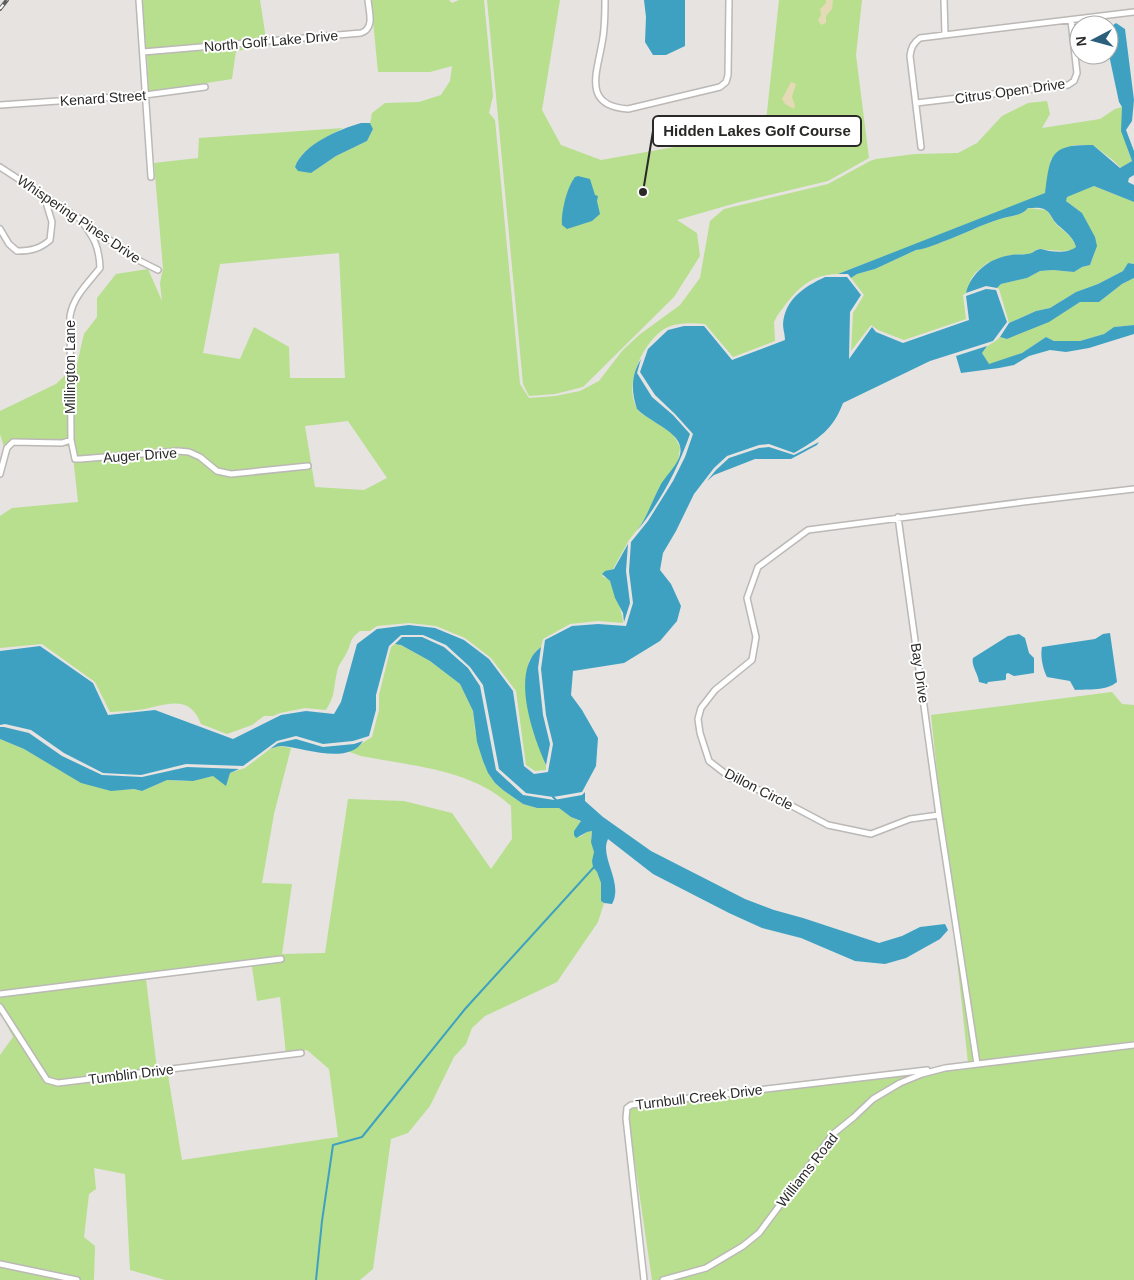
<svg xmlns="http://www.w3.org/2000/svg" width="1134" height="1280" viewBox="0 0 1134 1280" font-family="Helvetica,sans-serif">
	<style>
		.green { fill: #b7df8d; fill-rule: evenodd }
		.sand { fill: #e4dab5 }
		.water { fill: #3fa1c2 }
		.lines { fill: none; stroke-linecap: round; stroke-linejoin: round }
		.stream { stroke: #3fa1c2; stroke-width: 2 }
		.minor-casing { stroke: #bbb8b6; stroke-width: 8 }
		.minor { stroke: #fff; stroke-width: 5 }
		.rail-casing { stroke: #605f5e; stroke-width: 4 }
		.rail { stroke: #fff; stroke-width: 2; stroke-dasharray: 5.5; stroke-linecap: butt }
		.labels { text-anchor: middle; dominant-baseline: central; stroke-width: 4; stroke-linejoin: round; paint-order: stroke }
		.street-label { font-size: 14px; fill: #2a2928; stroke: #fff }
		.leader { fill: none; stroke: #2a2928; stroke-width: 2 }
		.callout-dot { fill: #2a2928; stroke: #fff; stroke-width: 2 }
		.callout { fill: #fff; stroke: #2a2928; stroke-width: 2 }
		.callout-label { font-size: 15px; text-anchor: middle; font-weight: bold; fill: #2a2928 }
	</style>
	<rect width="100%" height="100%" fill="#e6e3e1"/>
	<path class="green" d="M142 0H260L266 39 146 49Z
		M371 0H449L452 3 459 0H484L493 96 489 113 495 120 520 384 529 398 555 396 580 391 599 381 622 351 639 335 680 305 700 278 710 221 724 209 828 184 870 161 876 159 915 154 958 153 977 143 1002 116 1028 103 1047 101 1050 114 1042 128 1100 119 1115 109 1122 107C1121 124 1125 145 1132 161L1121 168 1114 161 1093 145H1074L1051 159 1046 193 838 274C807 274 793 294 777 316L774 322 775 341 733 357 705 324C694 323 677 322 666 328 643 340 619 392 641 413L673 434 680 447 678 463 660 486 649 510 641 525 629 540 613 569 609 570 602 576C604 577 608 579 609 580 613 585 624 617 623 623L598 621 570 624 543 639 541 647 536 651 529 661 527 671 530 718 546 765V770L535 771 526 765 516 691 491 658 465 638 436 626 409 623 377 626 370 631H360C348 640 352 644 346 654 343 660 338 665 337 672 333 689 336 694 326 710L305 708 280 713 273 716H264L252 725 227 734 201 724C191 699 176 702 153 707 140 711 124 711 110 712L95 682 42 644 0 648V516L12 508 78 502 72 447 31 441 4 447 0 434V411L56 384 77 364 84 334 97 317V298L116 274 148 269 162 301 160 283 163 268 154 163 198 158 199 138 343 128C326 138 302 147 295 167L311 173 336 156 367 141 373 129 370 124 372 113 385 103 419 102 441 95 450 81 452 66 430 72H378ZM339 253 345 378H290L289 347 254 327 240 359 203 353 220 264ZM348 421 387 478 364 490 315 487 305 426Z
		M487 0H560L542 110 561 145 601 160 765 131 779 0H862L856 55 869 158 828 181 736 203 677 220 697 233 700 256 674 297 583 387 555 394 529 396 523 384Z
		M267 45 268 46 236 51 232 79 149 92 147 55Z
		M1094 186 1134 202V264L1128 263 1123 271 1098 284 1076 292 1050 308 1036 311 1009 323 999 289 997 288 1001 284 1027 278 1040 271 1053 270 1074 272 1082 267 1090 265 1095 252 1082 213 1066 201V197Z
		M1028 208 1046 210C1049 213 1051 216 1053 220 1060 231 1072 233 1076 247L1072 250 1062 251 1037 249 1030 254 1010 255 987 263 975 273 971 279 966 293 963 295 966 319 904 340 878 330 871 325 851 351 853 313 864 295 851 278 857 274 875 269 916 250C926 249 934 245 942 242 962 235 980 225 1000 219 1009 216 1022 216 1028 208Z
		M1134 278V325L1114 327 1104 334 1080 341H1054L1046 337 1022 353 989 365 982 353C986 344 994 344 1000 337L1007 339 1048 322 1080 302H1099L1122 284Z
		M395 644 401 645 430 661 460 684 473 711 475 730 483 761 488 773 495 783 503 790 523 804 537 808H559L571 817 582 822 574 831 580 837 587 832 592 831 591 838 594 852 593 866 597 872 601 883V901L604 903 598 922 557 982 485 1016 472 1028 466 1044 454 1057 430 1106 408 1133 391 1139 373 1269 360 1280H165L130 1270 125 1174 94 1168 96 1189 89 1194 84 1237 95 1246 94 1280H0V1055L13 1037 0 1012V739L24 749 63 772 125 790 134 789 142 791 167 780 184 781 230 773 245 768 270 749 279 746 291 748 274 814 262 883 292 884 282 954 325 953 348 799 404 801 452 813 491 869 512 839 511 806C472 769 411 766 361 756L347 751C357 748 363 742 372 737L379 710V695L391 647ZM251 960 257 1001 280 997 286 1054 307 1050 329 1069 338 1137 182 1160 167 1069H157L146 979Z
		M1112 692 1122 704 1134 705V1280H652L627 1109 968 1063 931 715Z"/>
	<path class="sand" d="M826 0H833L832 9 826 16V23L821 25 818 20 821 15 820 9 826 3Z
		M791 82 796 84 792 97 795 105 794 109 785 104 782 99Z"/>
	<path class="water" d="M644 0H685V46L666 55H653L645 42 646 17Z
		M1116 23 1125 29 1134 100 1132 121 1126 130 1134 151V175L1129 178 1128 182 1134 185V202L1094 186 1067 197 1066 201 1082 213 1095 237 1097 246 1090 265 1082 267 1074 272 1053 270 1040 271 1027 278 1001 284 997 288 986 286 966 293C971 273 989 258 1011 255 1016 254 1022 255 1027 254 1033 254 1035 249 1041 249 1051 252 1067 254 1076 247 1073 235 1062 230 1055 222 1051 217 1050 212 1044 209 1039 207 1033 208 1028 208 1022 216 1009 216 1000 219 980 225 962 235 942 242 934 245 926 249 916 250L875 269 857 274 851 278 848 274H838L1045 193C1050 155 1050 144 1093 145L1120 168 1132 161 1121 131 1122 107 1119 102 1109 55V28Z
		M361 123H370L373 129 367 141 336 156 311 173 298 171 295 167C303 144 340 129 361 123Z
		M578 176 590 179 595 195 598 196 597 201 600 214 592 221 567 229 562 225C561 212 567 187 575 177Z
		M1128 263 1134 264V278L1122 284 1099 302H1080L1049 322 1007 339 1000 337 1009 323 1036 311 1050 308 1076 292 1098 284 1123 271Z
		M825 277H847L861 295 850 312 849 359 872 327 876 332 903 343 969 320 966 296 986 289 996 290 1007 322 993 341 930 361 843 403C833 430 818 439 794 453L769 444 759 445 727 456 714 468 694 494 676 531 663 553 660 570 671 584 681 606 677 621 660 641 624 663 573 671 571 695 582 710 598 738 596 766 582 792 553 797 526 793 499 769 483 685 470 667 446 645 423 635H401L389 646 376 695V710L369 736 353 741 323 744 296 736 277 741 243 766 186 764 141 775 103 773 64 753 31 730 5 724 0 725V651L40 646 93 683 108 715 155 710 233 739 281 715 306 711 334 714 341 702 357 644 377 629 409 625 435 628 464 640 489 659 513 691 524 766 534 774 548 772 553 744 546 715 541 669 545 640 572 626 598 624 626 626 633 603 629 571 631 542 648 521 673 481 685 457 693 434 675 414 655 395 640 372 648 349 668 330 684 326H704L732 360 785 340C785 335 783 329 783 324 785 299 804 287 825 277Z
		M1134 325V334L1089 348 1066 352 1050 350 1029 356 1014 365 999 368 961 373 956 356 987 346 982 353 989 364 1022 353 1046 337 1054 341H1080L1104 334 1114 327Z
		M641 359 637 373 652 397 673 415 690 434C678 469 660 502 637 531 647 517 652 501 660 486 668 471 692 455 674 436 666 427 647 419 637 409 631 391 631 375 641 359Z
		M819 442 817 445 791 459H755L714 475 707 481 716 470 729 458 759 448 769 447 794 455Z
		M628 544 626 571 630 603 624 622 623 613 615 598 610 581 602 574 605 571 614 569Z
		M1110 633 1117 682C1106 691 1089 689 1075 690L1070 681 1047 677C1043 669 1040 656 1042 647L1095 639 1103 634Z
		M1019 634 1025 638 1029 653 1034 658V673L1014 676 1008 673 1006 674V679L1005 680 988 682 987 684 979 682C978 673 971 666 973 658L1008 636Z
		M402 637H422L444 647 468 668 480 686 496 770 523 795 554 800 582 795 585 792V801L603 817 651 851 745 899 774 910 803 918 879 943 902 936 920 927 945 924 948 930 940 939 906 958 885 964 855 961 801 938 762 928 729 913 653 874 608 839C599 857 624 883 612 904L604 903 601 901V883L597 872 593 867 592 861 594 852 591 842 592 831 587 832 576 838 574 835V831L581 821 571 817 559 808H537L523 804 503 790 495 783 488 773 483 761 477 742 473 711 460 684 430 661 401 645 395 644Z
		M541 647 538 668 543 715 550 744 546 765C533 736 509 670 541 647Z
		M0 727H4L29 733 62 756 102 775 142 777 187 767 239 769 230 773 226 786 213 776 193 781 167 780 142 791 134 789 111 791 81 783 24 749 0 739Z
		M296 739 323 747 354 744 363 741C348 766 303 747 281 746 277 746 273 748 270 749L278 743Z"/>
	<g class="lines">
		<path class="stream" d="M553 797 557 801
			M316 1280 322 1221 333 1145 362 1137 465 1009 595 866"/>
		<defs>
			<path id="minor" d="M139 0 151 177
				M605 0C605 15 605 29 602 43 597 73 582 106 628 109L720 87 726 82 728 75 729 0
				M944 0 945 34
				M143 52 361 33C375 28 369 12 368 0
				M916 103 1068 85 1074 81 1077 73 1071 21
				M0 105 145 95 205 87
				M921 147 910 56C911 48 913 43 920 38L1134 12
				M0 167 80 219 138 260 158 270
				M80 219C94 238 99 245 100 268 88 283 73 297 70 316L71 440 75 459H80L178 451 189 452 200 457 217 471 231 474 308 466
				M0 229 9 244 17 251C30 251 40 249 50 240L52 222 44 196
				M0 474 7 448 13 442 62 443 71 440
				M898 517 939 815 977 1064
				M939 815 910 819 871 834 828 825 775 797 731 778 709 761 700 733 698 719 701 708 715 690 752 660 756 637 747 598 758 567 808 530 1023 502 1134 489
				M0 994 281 959
				M0 1007 47 1080 58 1083 301 1053
				M0 1264 77 1280
				M644 1280 626 1118 627 1108 631 1105 927 1070
				M663 1280 706 1268 743 1246 759 1233 833 1134 854 1117 873 1099 900 1083 922 1074 945 1068 1134 1045"/>
		</defs>
		<use href="#minor" class="minor-casing"/>
		<use href="#minor" class="minor"/>
		<defs>
			<path id="rail" d="M0 9 7 0"/>
		</defs>
		<use href="#rail" class="rail-casing"/>
		<use href="#rail" class="rail"/>
	</g>
	<g class="labels">
		<g class="street-label">
			<text transform="translate(271 41) rotate(-5)">North Golf Lake Drive</text>
			<text transform="translate(1010 91) rotate(-8)">Citrus Open Drive</text>
			<text transform="translate(103 98) rotate(-4)">Kenard Street</text>
			<text transform="translate(79 219) rotate(34)">Whispering Pines Drive</text>
			<text transform="translate(70 367) rotate(-90)">Millington Lane</text>
			<text transform="translate(140 455) rotate(-4)">Auger Drive</text>
			<text transform="translate(920 673) rotate(82)">Bay Drive</text>
			<text transform="translate(759 789) rotate(27)">Dillon Circle</text>
			<text transform="translate(131 1074) rotate(-7)">Tumblin Drive</text>
			<text transform="translate(699 1097) rotate(-7)">Turnbull Creek Drive</text>
			<text transform="translate(807 1170) rotate(-52)">Williams Road</text>
		</g>
	</g>
	<path class="leader" d="M643 192L653 131"/>
	<circle class="callout-dot" cx="643" cy="192" r="5"/>
	<rect class="callout" x="653" y="116" width="208" height="30" rx="5"/>
	<g class="callout-label">
		<text x="757" y="136">Hidden Lakes Golf Course</text>
	</g>
	<g transform="translate(1094 40) rotate(264)"><circle r="24" fill="#ffffff" stroke="#aaa9a9"/>
	<path d="M0-4L9 19L0 12L-9 19Z" fill="#2a5e7a"/>
	<text y="-8" font-size="14" font-weight="bold" text-anchor="middle" fill="#2a2928">N</text>
	</g>
</svg>
